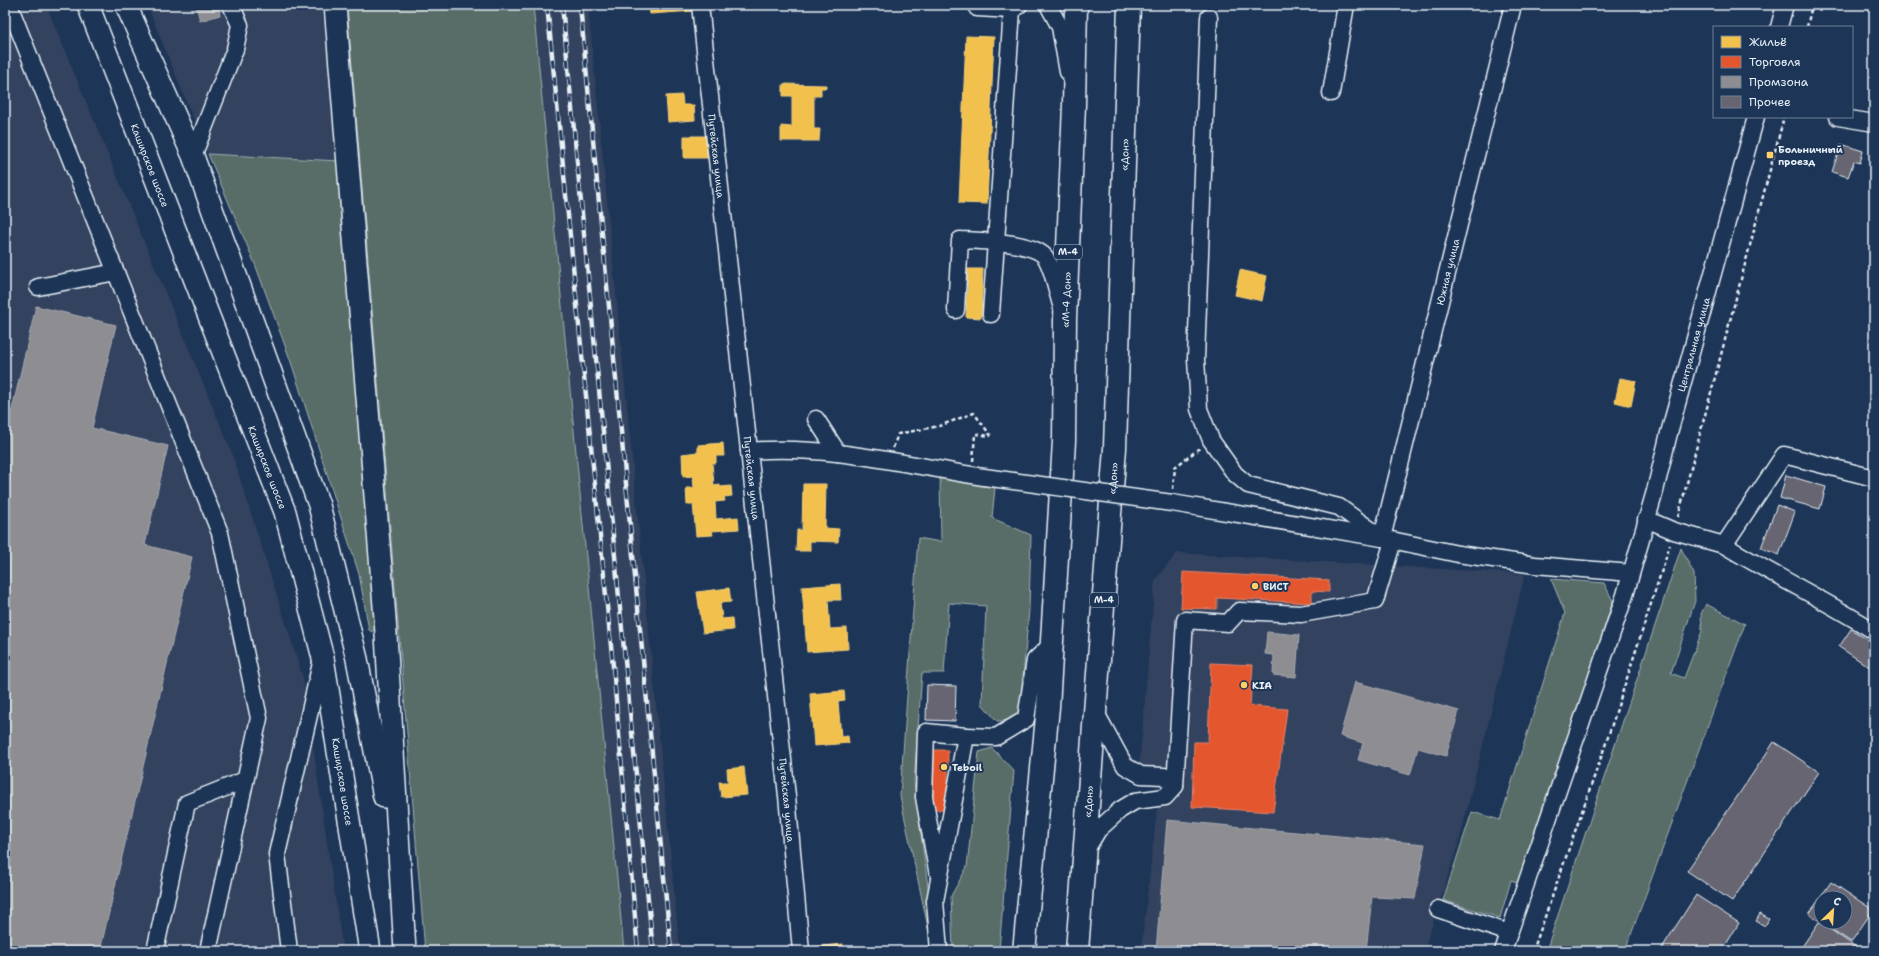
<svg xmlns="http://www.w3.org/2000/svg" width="1879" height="956" viewBox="0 0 1879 956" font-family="'Shantell Sans',sans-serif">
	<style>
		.built { fill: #33435f }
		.green { fill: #586d68; stroke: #a0afb0 }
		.homes { fill: #f2c14e; stroke: #efcf81 }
		.shops { fill: #e4572e; stroke: #e5856b }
		.industry { fill: #8d8d92; stroke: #a8abb1 }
		.building { fill: #666571; stroke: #e8f1f8 }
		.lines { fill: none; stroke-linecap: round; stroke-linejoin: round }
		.minor-casing { stroke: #e8f1f8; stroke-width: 19 }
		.major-casing { stroke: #e8f1f8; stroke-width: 24 }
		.highway-casing { stroke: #e8f1f8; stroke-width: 25 }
		.path { stroke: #e8f1f8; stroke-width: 2.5; stroke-dasharray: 4 3; stroke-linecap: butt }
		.minor { stroke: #1d3557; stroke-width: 16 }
		.major { stroke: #1d3557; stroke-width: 21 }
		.highway { stroke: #1d3557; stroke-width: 22 }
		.rail-casing { stroke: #e8f1f8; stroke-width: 4.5 }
		.rail { stroke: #1d3557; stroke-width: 3; stroke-dasharray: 9; stroke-linecap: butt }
		.minor-bridge-casing { stroke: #e8f1f8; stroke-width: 19; stroke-linecap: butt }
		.minor-bridge { stroke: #1d3557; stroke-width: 16 }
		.poi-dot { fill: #ffd166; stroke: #1d3557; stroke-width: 1.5 }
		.labels { text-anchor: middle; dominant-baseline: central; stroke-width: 4; stroke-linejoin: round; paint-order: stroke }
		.shield { fill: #1d3557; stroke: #abb9c8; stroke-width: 1 }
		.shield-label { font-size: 9px; font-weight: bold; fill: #e8f1f8 }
		.poi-label { font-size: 10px; font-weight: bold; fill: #e8f1f8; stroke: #1d3557; text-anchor: start }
		.street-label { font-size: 10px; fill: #e8f1f8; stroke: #1d3557 }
	</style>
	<rect width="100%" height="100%" fill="#1d3557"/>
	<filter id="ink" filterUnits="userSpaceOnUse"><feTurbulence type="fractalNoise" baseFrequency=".025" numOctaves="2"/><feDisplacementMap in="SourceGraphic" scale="8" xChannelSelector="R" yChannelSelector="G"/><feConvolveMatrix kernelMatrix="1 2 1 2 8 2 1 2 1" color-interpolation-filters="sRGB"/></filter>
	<g filter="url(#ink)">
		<path class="built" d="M5 5H46L232 453 303 678 343 951H5Z
			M147 5H322L339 161 208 154Z
			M533 5H588L680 951H624Z
			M1177 553 1525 574 1460 838 1424 951H1141L1161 774 1139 768 1155 580Z"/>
		<path class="green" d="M347 5H533L624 951H425Z
			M208 154 339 161 375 628 372 632 369 630 359 574 291 362 255 264Z
			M940 477 995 488 992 518 1031 535 1029 610 1020 709 1011 720 997 721 982 704 986 606 949 603 944 673H922L914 782 934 931 929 932 900 796 918 538 941 542Z
			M1681 548 1694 574 1695 601 1671 673 1684 678 1702 631 1701 614 1706 604 1745 624 1625 951H1546Z
			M1551 579 1604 583 1613 601 1521 884 1511 880 1500 918 1443 900 1472 812 1500 820 1565 613Z
			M992 748 1014 771 999 951H953L951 896 967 867 979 752Z"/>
		<path class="homes" d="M649 5H694V11L650 14Z
			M966 36 994 37 987 204 959 203Z
			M783 84 826 85V88H821V96H814V129H820L819 141H781V126L792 127V96H783Z
			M682 95 683 105H694L695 120 668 122 666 96Z
			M684 136H712V158H684Z
			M968 269H983L981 318 966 317Z
			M1240 270 1267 276 1262 301 1235 295Z
			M1620 378 1636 381 1631 406 1615 402Z
			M723 443 724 456H716V463H712L714 485 720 484V487L731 486 732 496 724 497 725 501 715 502 716 519 738 517 739 529 712 531 713 535 696 536 693 504 687 505 686 488H694L693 476 683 477 682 454 698 452V445Z
			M803 484H826L825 528 839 529 838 542 810 541V551H796L797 530H802Z
			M840 584 841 600H828L830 629 847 628 848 649 807 652 802 587Z
			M729 588 731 602 720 603 722 619 732 618 733 630 703 633 697 592Z
			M844 691 845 700 838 701 841 737 848 736 849 743 814 746 810 694Z
			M744 767 747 795 721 797 719 782H728L727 769Z
			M843 944V951H813V947Z"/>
		<path class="shops" d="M1183 572 1329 580V592L1312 591V603L1217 598V609L1181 608Z
			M1211 663 1253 665 1250 706 1287 709 1273 812 1192 807 1194 742H1208Z
			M932 750H948V810H932Z"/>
		<path class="industry" d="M196 5H218L220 15 200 21Z
			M36 306 116 325 92 428 168 446 145 545 192 557 100 951H5V440Z
			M1267 632 1299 635 1296 677 1273 675 1274 655 1265 654Z
			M1355 682 1459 711 1446 756 1418 748 1410 775 1358 760 1363 743 1340 736Z
			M1167 820 1425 844 1415 899 1372 897 1366 951H1156Z"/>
		<path class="building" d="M1841 144 1863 151 1860 163 1854 161 1848 177 1832 172Z
			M1786 475 1826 487 1820 509 1780 498Z
			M1777 505 1795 512 1779 555 1761 548Z
			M1851 629 1874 644V670L1839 647Z
			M927 685 956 686 955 721 926 720Z
			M1774 742 1819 772 1732 901 1687 871Z
			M1831 882 1873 910 1851 942 1821 922H1845V898H1821V922L1809 914Z
			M1696 895 1739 923 1722 951H1660Z
			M1760 914 1769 919 1765 926 1756 921Z
			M1819 922 1862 951H1799Z"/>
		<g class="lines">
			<defs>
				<g id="minor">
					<path d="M9 5 220 533 259 718 208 951"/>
					<path id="s1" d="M700 5 787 796 801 951"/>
					<path d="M1048 5 1060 27 1068 72"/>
					<path d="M977 8 1012 10 1019 5"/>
					<path id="s2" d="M1209 17 1196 359 1199 409 1211 440 1235 474 1248 485 1339 507 1382 538 1513 5"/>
					<path d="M1779 27 1785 5"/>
					<path d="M1331 93 1346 5"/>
					<path d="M1838 117 1874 123"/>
					<path d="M193 156 235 49 240 25 231 5"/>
					<path d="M38 287 116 272"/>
					<path d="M956 310 960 240C979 241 1035 241 1046 258 1054 272 1057 293 1062 308"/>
					<path d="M991 314 1012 10"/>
					<path d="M816 419 838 453"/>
					<path d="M749 451C827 444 907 465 984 477"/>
					<path d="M1172 503 1382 538 1458 554 1535 565 1631 573"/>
					<path d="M1646 519 1674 531 1724 545 1784 455 1874 478"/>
					<path d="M1724 545C1773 575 1825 600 1874 631"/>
					<path d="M1095 711 1125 766 1141 775 1164 776 1175 786"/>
					<path d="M1086 850 1098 830 1120 810 1135 801 1165 797 1175 786 1185 620 1228 623 1239 611 1301 614 1375 601 1393 541"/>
					<path d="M937 870 924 797 926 732 966 736"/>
					<path d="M1438 909 1509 933"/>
					<path d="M155 951 187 803 245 780"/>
					<path d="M289 951 277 854 321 663"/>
					<path d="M939 951 935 901 966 736 996 737 1026 719 1035 660 1052 644"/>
					<path id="s3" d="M1503 951 1625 595 1655 491 1669 433 1756 117"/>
				</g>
				<g id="major">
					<path id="s4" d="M88 5 285 512 323 658 370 951"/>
					<path d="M126 5 193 156 319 505 357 659 384 797"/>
					<path d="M335 5 385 618 405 951"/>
				</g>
				<g id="highway">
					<path id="s5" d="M1024 951 1048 707 1064 441 1065 319 1074 105 1076 5"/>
					<path id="s6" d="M1077 951 1115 448 1129 5"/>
				</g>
			</defs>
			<use href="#minor" class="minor-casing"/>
			<use href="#major" class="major-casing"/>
			<use href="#highway" class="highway-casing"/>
			<path class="path" d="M1807 27 1812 5
				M893 448 898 434 939 426 974 413 991 436
				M973 461 975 434 991 436
				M1173 489 1175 467 1200 448
				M1678 517 1784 117
				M1533 951 1605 746 1670 545"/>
			<use href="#minor" class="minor"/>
			<use href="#major" class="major"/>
			<use href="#highway" class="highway"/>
			<defs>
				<path id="rail" d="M547 5 613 666 638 951
					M562 5 653 951
					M580 5 671 951"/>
			</defs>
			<use href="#rail" class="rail-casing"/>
			<use href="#rail" class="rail"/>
			<defs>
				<path id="minor-bridge" d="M984 477 1172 503"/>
			</defs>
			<use href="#minor-bridge" class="minor-bridge-casing"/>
			<use href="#minor-bridge" class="minor-bridge"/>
		</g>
	</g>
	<g class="poi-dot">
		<rect x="1766" y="151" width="8" height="8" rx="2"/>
		<circle cx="1255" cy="586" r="4"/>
		<circle cx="1244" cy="685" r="4"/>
		<circle cx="944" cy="767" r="4"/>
	</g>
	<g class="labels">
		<g class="shield">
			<rect x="1054" y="245" width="28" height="14" rx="3"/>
			<rect x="1090" y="593" width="28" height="14" rx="3"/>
		</g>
		<g class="shield-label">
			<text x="1068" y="252">М-4</text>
			<text x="1104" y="600">М-4</text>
		</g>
		<g class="poi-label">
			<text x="1778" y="149">Больничный<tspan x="1778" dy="12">проезд</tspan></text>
			<text x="1263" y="586">ВИСТ</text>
			<text x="1252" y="685">KIA</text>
			<text x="952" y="767">Teboil</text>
		</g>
		<g class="street-label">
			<text stroke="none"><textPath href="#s6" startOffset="798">«Дон»</textPath></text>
			<text stroke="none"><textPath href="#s1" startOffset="152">Путейская улица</textPath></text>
			<text stroke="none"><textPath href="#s4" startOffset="172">Каширское шоссе</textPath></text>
			<text stroke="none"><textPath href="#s2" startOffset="905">Южная улица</textPath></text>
			<text stroke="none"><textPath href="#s5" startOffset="653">«М-4 Дон»</textPath></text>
			<text stroke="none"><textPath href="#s3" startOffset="636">Центральная улица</textPath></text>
			<text stroke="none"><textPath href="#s4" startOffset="496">Каширское шоссе</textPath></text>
			<text stroke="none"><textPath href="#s1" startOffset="476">Путейская улица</textPath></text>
			<text stroke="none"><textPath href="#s6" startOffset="474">«Дон»</textPath></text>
			<text stroke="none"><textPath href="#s4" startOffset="820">Каширское шоссе</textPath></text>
			<text stroke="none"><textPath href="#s1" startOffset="800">Путейская улица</textPath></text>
			<text stroke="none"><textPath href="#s6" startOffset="150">«Дон»</textPath></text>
		</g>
	</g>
	<rect width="1879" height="956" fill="none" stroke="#1d3557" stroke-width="20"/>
	<rect x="10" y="10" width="1859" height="936" fill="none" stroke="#e8f1f8" stroke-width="1.5" filter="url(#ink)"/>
	<rect x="1713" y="26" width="140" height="92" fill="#1d3557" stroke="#6e8097"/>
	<rect x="1721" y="36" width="20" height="12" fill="#f2c14e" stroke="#6e8097"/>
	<text x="1749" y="46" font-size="12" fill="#e8f1f8">Жильё</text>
	<rect x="1721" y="56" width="20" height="12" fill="#e4572e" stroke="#6e8097"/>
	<text x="1749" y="66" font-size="12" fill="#e8f1f8">Торговля</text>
	<rect x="1721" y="76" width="20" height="12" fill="#8d8d92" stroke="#6e8097"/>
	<text x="1749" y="86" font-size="12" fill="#e8f1f8">Промзона</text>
	<rect x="1721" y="96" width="20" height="12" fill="#666571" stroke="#6e8097"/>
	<text x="1749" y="106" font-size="12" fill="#e8f1f8">Прочее</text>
	<g transform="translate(1833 910) rotate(25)"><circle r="19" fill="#1d3557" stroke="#6e8097"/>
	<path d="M0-3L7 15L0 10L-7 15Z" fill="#ffd166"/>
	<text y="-6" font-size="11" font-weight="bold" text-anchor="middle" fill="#e8f1f8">С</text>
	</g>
</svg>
